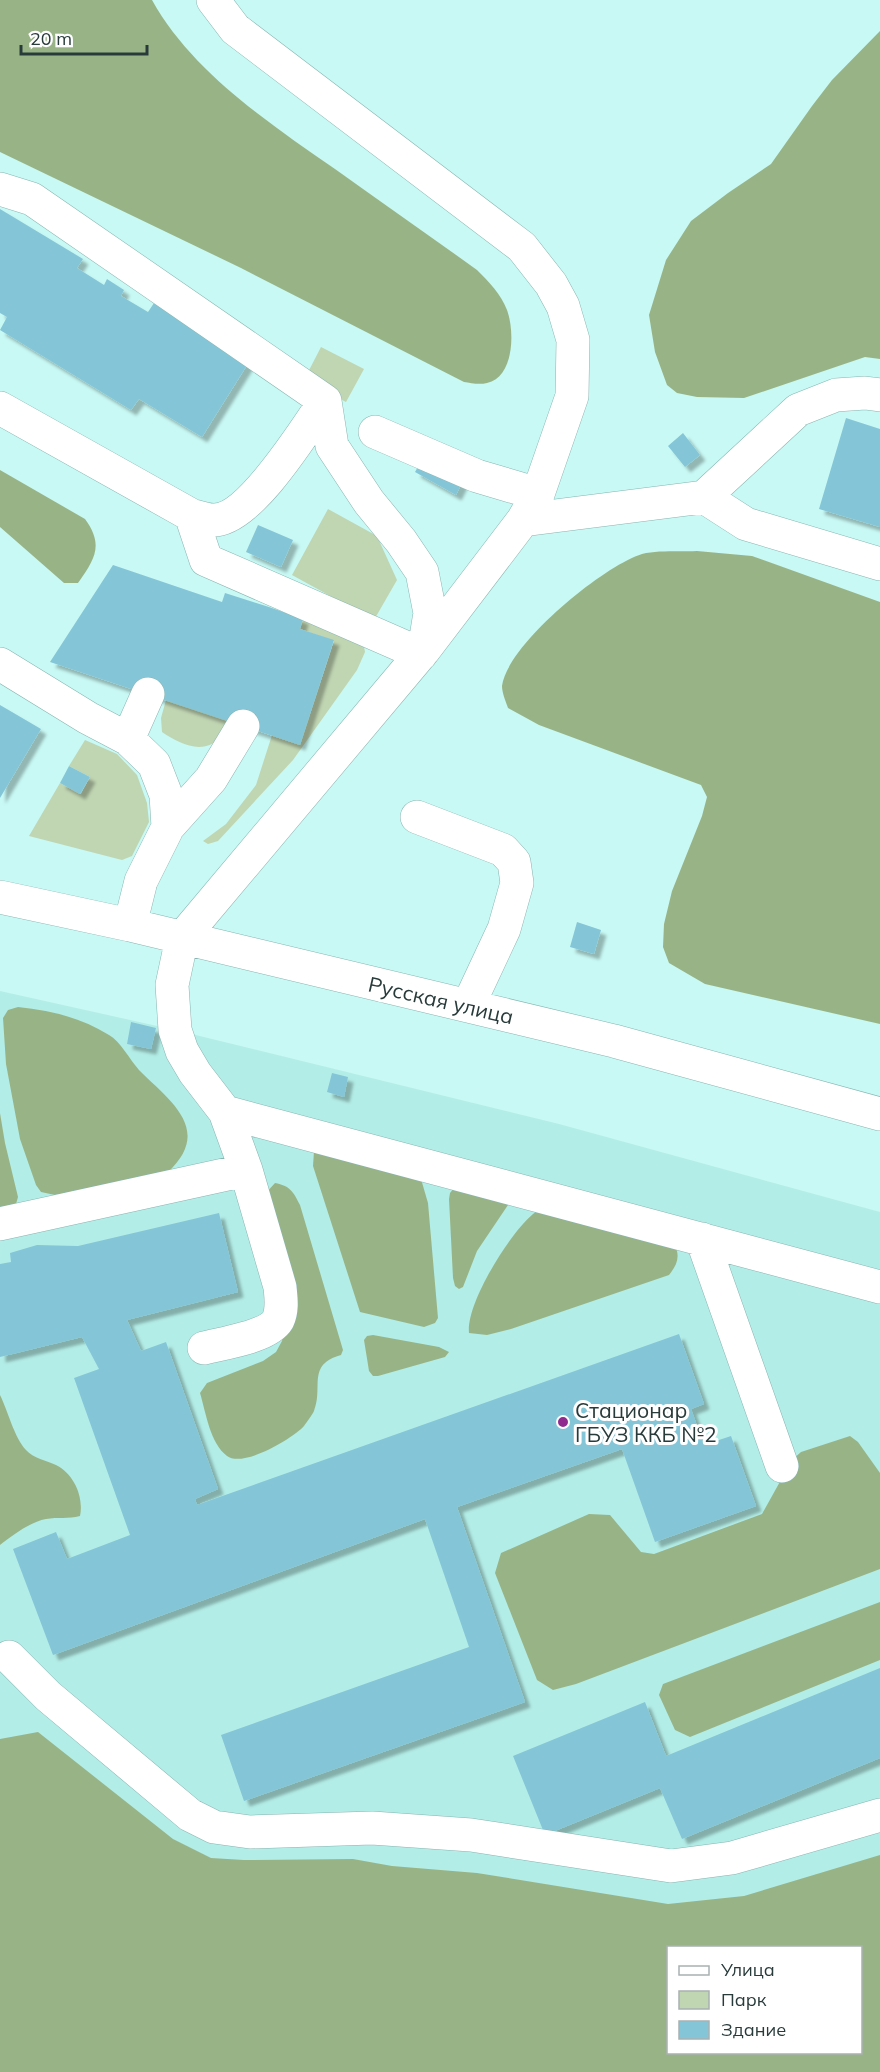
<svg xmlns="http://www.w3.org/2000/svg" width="880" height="2072" viewBox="0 0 880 2072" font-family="Mulish,sans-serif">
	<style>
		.built { fill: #b3ede7 }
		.green { fill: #c0d5b2 }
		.forest { fill: #98b486; fill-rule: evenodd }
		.building { fill: #84c6d8; filter: url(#shadow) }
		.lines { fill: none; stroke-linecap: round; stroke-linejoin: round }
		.minor-casing { stroke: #87b5b1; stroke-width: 34 }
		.minor { stroke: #fff; stroke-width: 33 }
		.poi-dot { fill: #902a8f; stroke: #fff; stroke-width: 2 }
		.labels { text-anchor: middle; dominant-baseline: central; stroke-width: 6; stroke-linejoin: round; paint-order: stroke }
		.street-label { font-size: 21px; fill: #283b3a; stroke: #fff }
		.poi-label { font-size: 21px; fill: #283b3a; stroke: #fff; text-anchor: start }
	</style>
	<defs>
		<filter id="shadow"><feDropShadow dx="5.5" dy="5.5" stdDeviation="1.5" flood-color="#0004"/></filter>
	</defs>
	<rect width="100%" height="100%" fill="#c8f9f4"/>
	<path class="built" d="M0 991 175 1030 559 1124 880 1212V1955L860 1948H668L0 2015Z"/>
	<path class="green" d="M321 347 364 369 346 402 304 380Z
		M328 509 377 536 397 580 374 620 292 575Z
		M303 619 363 641 365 652 357 670 293 760 218 841 208 844 203 841 226 824 256 785 272 735 300 744 334 641 300 629Z
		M166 700 227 720C225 726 223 733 219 738 203 756 178 743 162 732L161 718Z
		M85 740 117 754 137 775 147 803 149 822 132 856 122 860 29 836 60 783 81 794 90 777 69 766Z"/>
	<path class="forest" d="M0 0H152C192 72 269 123 335 169 382 203 430 236 477 270 489 282 501 294 507 310 515 332 514 377 487 383 479 385 471 383 464 382L241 268 0 152Z
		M880 31V359L865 357 744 398 697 397 677 393 667 385 655 352 649 315 666 260 691 221 728 193 771 164 812 106 832 80Z
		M0 470 85 519C104 545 95 559 78 583H64L0 527Z
		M697 551 752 556 880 602V1024L705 984 669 963 663 947 664 924 672 891 702 816 707 797 701 785 539 725 508 708C506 702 502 693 502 686 507 645 603 566 642 554 658 550 680 552 697 551Z
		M18 1007C50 1010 82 1018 109 1035 120 1041 130 1060 139 1070 170 1101 214 1130 167 1173L55 1195 41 1192 36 1185 20 1139 6 1064 3 1018 8 1010Z
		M0 1113 5 1143 18 1197 16 1204 0 1209Z
		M314 1151 421 1179 428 1203 438 1318 435 1323 424 1327 360 1312 313 1166Z
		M275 1183C290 1186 293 1191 300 1205L343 1350 341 1355C306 1365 324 1387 314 1411 312 1415 307 1422 304 1426 292 1439 243 1468 227 1456 210 1443 206 1413 200 1393L207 1383 263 1361 276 1352 282 1341 287 1319 265 1194Z
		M454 1188 507 1202 508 1205 477 1251 463 1287 459 1289 455 1286 453 1278 449 1199 450 1193Z
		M545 1208 674 1244C681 1256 677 1265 669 1275L511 1329 487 1335 469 1333C466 1303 510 1233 533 1214 536 1211 541 1210 545 1208Z
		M373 1335 439 1347 449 1352 445 1357 378 1376H373L369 1371 364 1340 367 1336Z
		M0 1395C8 1411 14 1437 26 1450 33 1458 47 1461 56 1465 74 1474 84 1497 80 1516 68 1519 58 1517 46 1519 30 1522 13 1535 0 1545Z
		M850 1436 858 1442 880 1473V1569L576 1684 553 1690 537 1680 495 1573 501 1553 589 1514 610 1515 641 1552 654 1554 762 1514 792 1460 801 1452Z
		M880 1602V1660L690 1737 675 1730 659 1695 663 1684Z
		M38 1732 173 1839 211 1858 244 1860 353 1859 392 1866 477 1873 668 1904 744 1896 880 1855V2072H0V1739ZM668 1948H860V2052H668Z"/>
	<path class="building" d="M0 209 83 259 77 268 104 285 107 279 124 290 121 296 148 312 154 303 249 362 202 437 139 399 131 410 0 330 7 317 0 313Z
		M846 418 880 429V527L819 509Z
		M683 433 700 455 685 467 668 446Z
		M423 458 463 481 456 495 415 472Z
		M258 525 293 540 281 567 246 552Z
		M113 565 222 602 225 593 269 607 303 619 300 629 334 640 300 745 50 662Z
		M0 705 41 729 0 798Z
		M69 766 90 777 80 794 60 783Z
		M577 922 601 930 594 954 570 947Z
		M131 1022 156 1028 151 1049 127 1044Z
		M332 1073 348 1077 344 1097 327 1092Z
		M219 1213 238 1292 127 1320 141 1351 166 1342 218 1489 195 1499 197 1505 679 1334 704 1404 691 1409 704 1445 731 1436 756 1506 655 1542 622 1449 457 1507 525 1702 244 1801 221 1735 469 1647 425 1519 53 1655 13 1549 56 1532 67 1559 130 1535 74 1378 99 1369 82 1337 0 1357V1264L11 1262 10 1253 37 1245 78 1246Z
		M880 1668V1758L682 1839 660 1788 545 1835 513 1756 645 1702 666 1756Z"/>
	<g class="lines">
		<defs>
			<path id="minor" d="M213 0 235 29 522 247 551 284 563 306 573 340 572 396 538 494 523 520
				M0 189 32 199 325 401 332 446 369 502 401 541 422 572 430 613 424 650
				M0 408 191 515C198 517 206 520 214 520 250 520 305 430 325 401
				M375 432 477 476 538 494
				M704 497 798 410 836 395 865 393 880 395
				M191 515 206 560 421 654
				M0 664 88 718 128 739 154 764 166 795 168 827 141 881 130 925
				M128 739 148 694
				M417 817 503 850 514 862 517 883 504 929 468 1006
				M168 827 211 779 243 726
				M0 897 130 925 614 1041 880 1114
				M225 1112 880 1287
				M0 1224 246 1170
				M702 1239 782 1466
				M204 1348C223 1343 268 1337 278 1320 283 1309 281 1298 280 1287L246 1170 225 1112 195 1073 182 1051 175 1030 172 985 182 938 424 650 523 520 704 497 746 524 880 564
				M9 1657 48 1696 190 1815 214 1827 250 1832 372 1828 471 1835 671 1866 732 1858 880 1815"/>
		</defs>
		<use href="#minor" class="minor-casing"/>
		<use href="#minor" class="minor"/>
	</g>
	<circle class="poi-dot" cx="563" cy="1422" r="6"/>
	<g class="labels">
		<g class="street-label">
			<text transform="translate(441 1000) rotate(13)">Русская улица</text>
		</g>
		<g class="poi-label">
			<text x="575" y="1410">Стационар<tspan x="575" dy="24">ГБУЗ ККБ №2</tspan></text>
		</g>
	</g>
	<rect x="667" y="1946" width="195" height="108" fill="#ffffff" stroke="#a9b1b0" stroke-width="1.5"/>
	<rect x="679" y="1966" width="30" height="9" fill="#ffffff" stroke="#a9b1b0" stroke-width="1.5"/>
	<text x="721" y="1976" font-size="18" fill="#283b3a">Улица</text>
	<rect x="679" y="1991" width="30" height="18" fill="#c0d5b2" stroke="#a9b1b0" stroke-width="1.5"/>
	<text x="721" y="2006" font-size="18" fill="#283b3a">Парк</text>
	<rect x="679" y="2021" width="30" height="18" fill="#84c6d8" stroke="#a9b1b0" stroke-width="1.5"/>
	<text x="721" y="2036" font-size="18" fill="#283b3a">Здание</text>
	<path d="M21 45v9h126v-9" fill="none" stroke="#283b3a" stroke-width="3"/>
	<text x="30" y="45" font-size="18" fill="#283b3a" stroke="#ffffff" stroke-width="4.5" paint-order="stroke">20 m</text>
</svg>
